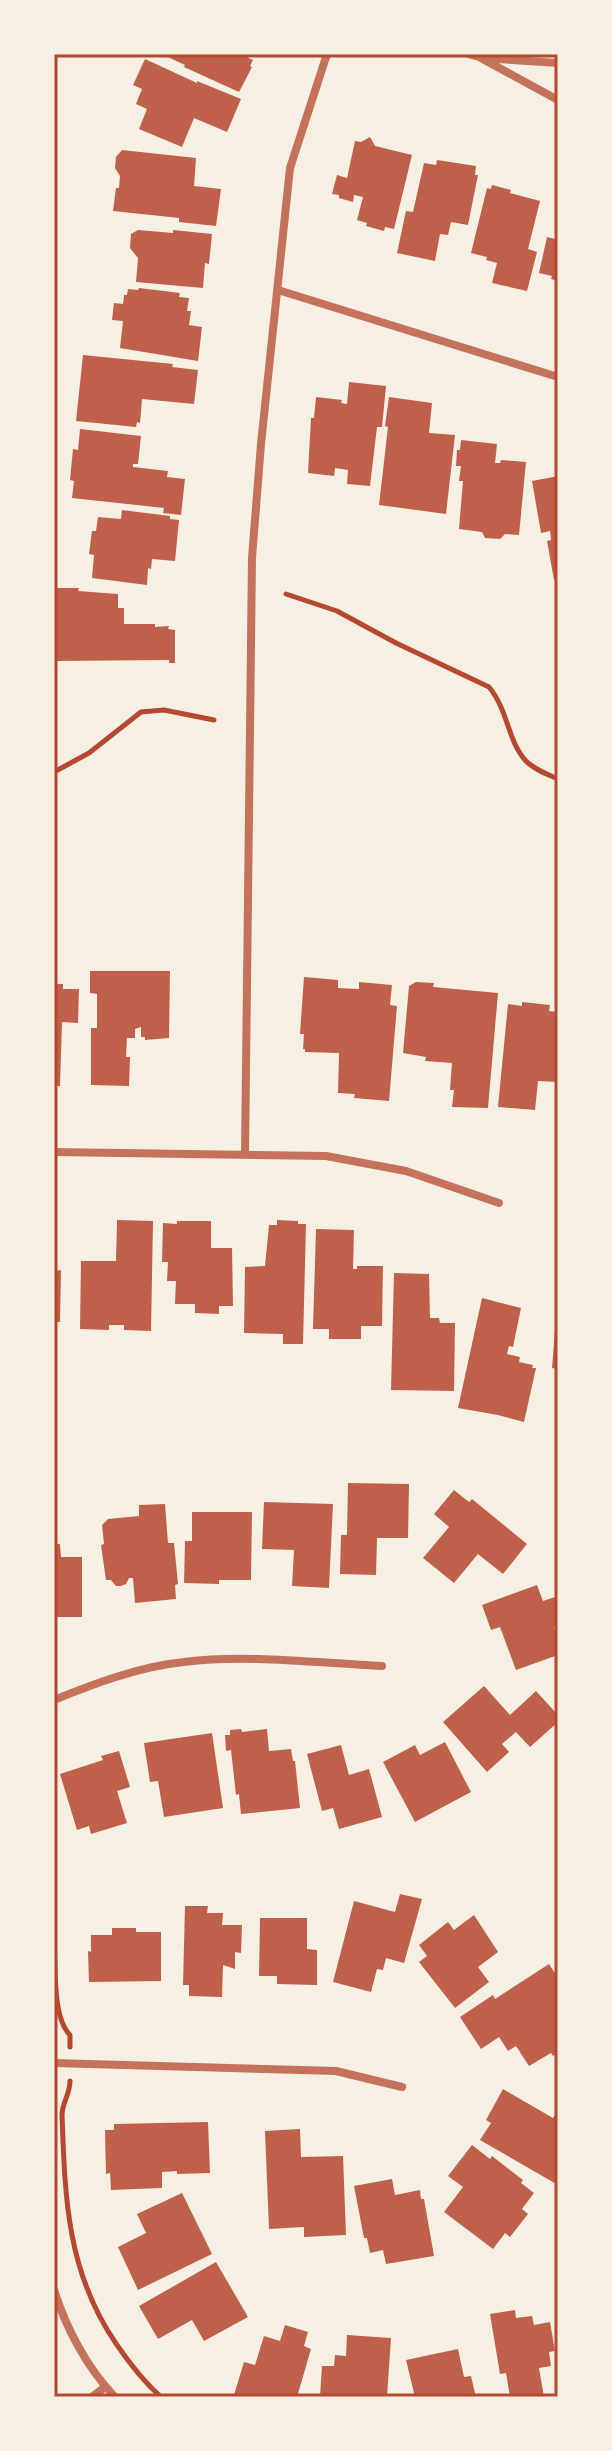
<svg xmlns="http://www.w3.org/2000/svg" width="612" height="2451" viewBox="0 0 612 2451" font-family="'DM Sans',sans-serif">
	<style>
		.building { fill: #bf614a }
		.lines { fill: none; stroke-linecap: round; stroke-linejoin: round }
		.path { stroke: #b5482f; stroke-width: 5 }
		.minor { stroke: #c5725c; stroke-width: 8 }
		.neatline { fill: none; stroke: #b5482f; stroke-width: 3 }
	</style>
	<rect width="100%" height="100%" fill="#f6efe4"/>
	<path class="building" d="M161 54H240L253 60 250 66 252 67 239 92 184 67 185 65Z
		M145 59 197 83V81L241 99 227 132 194 118 182 147 139 129 147 109 136 104 142 89 133 85Z
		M370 137 375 146 412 155 394 229 385 227 384 231 366 226 367 223 357 220 363 197 354 195 353 202 339 198V195L332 194 337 175 347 178 355 141 361 142Z
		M122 150 196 158 194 186 221 189 216 226 179 222V218L113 211 116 188H119L120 176 115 168 116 157Z
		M437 160 476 166 475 175H478L468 225 451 222 448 235 440 234 435 261 397 253 406 211 413 212 424 163 436 165Z
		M492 185 511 190 510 193 540 201 528 249 537 252 527 291 492 283 497 263 486 260 487 257 471 253 487 188 491 189Z
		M138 230 173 233V230L212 234 209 264 205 263 203 288 136 282 138 258 130 248 131 234Z
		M557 230H558V281L551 279 552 276 539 273 547 237 555 239Z
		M139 288 180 293 179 297 189 298 187 311H191L189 325 202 327 198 361 120 348 123 321 112 320 114 303 123 304 124 295H127L128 289 138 290Z
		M83 355 173 364 172 367 198 370 194 404 142 399 140 423 137 422 136 427 76 421Z
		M349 382 386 386 382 427H377L370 486 347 484 348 470 335 468 334 476 308 473 311 418H314L316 397 342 400 341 403 347 404Z
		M389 397 432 403 429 433 455 435 446 514 379 505 388 427 385 426Z
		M80 429 141 436 138 464H133V467L168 471 167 477 185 479 181 515 163 513 164 508 72 498 74 481 70 480 73 449 78 450Z
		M461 440 497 444 495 463H500L501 460 526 462 519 535 505 534 500 539 485 538 482 532 459 529 463 481H459L461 466H456L457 450H460Z
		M558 476V579L554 580 547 541 551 540 550 531 541 533 532 481Z
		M122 510 170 516V519L179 520 175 561 152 559 151 569 148 568 147 585 92 578 94 555 89 554 92 531H96L98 517 121 519Z
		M57 588H79L78 591 118 594V608H124V624H155V627L169 626 168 629 175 630V663H169V660L54 661V610H57Z
		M90 971H170L169 1038 145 1040V1037H141V1027L135 1029V1038H127L126 1057H130L129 1086 91 1085V1028H97V994L90 993Z
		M304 977 338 980V988L359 989V982L392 985 390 1005 397 1006 389 1101 354 1098 355 1094 338 1093 339 1053 305 1052V1049H303L304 1034H300Z
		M416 982 434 983 433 987 498 993 488 1108 452 1107 454 1090H450L452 1063 425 1061 426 1057 403 1053 409 986Z
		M54 984H63V989H79L78 1023 62 1022 60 1086H54Z
		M522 1002 550 1005 549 1011 558 1012V1082L538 1081 535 1110 498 1107 508 1004 522 1006Z
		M117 1220 153 1221 151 1331 124 1330V1325H109V1330L80 1329 81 1261H116Z
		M277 1220 298 1221V1224H306L303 1344H283V1334L244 1333 245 1267 265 1266 269 1225H277Z
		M177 1221H211V1248H232L233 1306H219V1314L195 1313V1304H175L176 1281H167L168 1262H162L163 1223 177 1224Z
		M316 1229 354 1230 353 1269H357V1266H383L382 1326H361V1339H329V1329H313Z
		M61 1270 60 1322H54V1271Z
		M394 1273 429 1274 430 1318H439L440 1323H455L454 1391 391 1390Z
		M482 1298 521 1308 513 1347 509 1346 507 1354 520 1357 519 1362 533 1365 532 1368H536L524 1422 498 1415 458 1408Z
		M556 1318H558V1369L552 1368Z
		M348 1483 409 1484 408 1538H377L376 1575 340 1574 341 1535H347Z
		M454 1490 469 1502 472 1499 527 1544 503 1574 478 1554 454 1583 423 1558 449 1527 434 1514Z
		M264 1502 333 1504 329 1588 292 1586 294 1550 262 1549Z
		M165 1504 168 1543H174L178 1584 175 1585 176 1599 135 1603 133 1578H129L126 1584 121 1586H116L111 1580H106L101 1545 104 1544 102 1525 108 1519 139 1516V1505Z
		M192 1512H252L251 1580H219V1584L184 1583 185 1541H192Z
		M54 1544H60L61 1557H82V1617H54Z
		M537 1585 543 1601 558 1596V1619L555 1620 557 1627 554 1628 558 1638V1655L516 1670 500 1627 491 1630 482 1605Z
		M484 1686 510 1715 536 1691 558 1715V1722L530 1747 516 1732 502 1744 509 1752 487 1772 443 1722Z
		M241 1729 242 1732 267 1729 269 1751 291 1749 293 1761H295L300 1808 241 1814 239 1794 236 1795 231 1750 226 1751 225 1735H230V1730Z
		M212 1733 223 1808 164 1817 158 1781 150 1782 144 1743Z
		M445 1742 471 1792 415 1822 383 1762 415 1745 420 1755Z
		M341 1745 349 1775 369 1769 382 1817 339 1829 333 1808 322 1811 307 1754Z
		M119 1751 130 1787 117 1791 127 1823 91 1834 89 1826 77 1830 60 1774 103 1760 101 1756Z
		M400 1894 422 1899 404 1963 386 1958 383 1970 377 1969 371 1992 333 1982 354 1901 395 1912Z
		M185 1906H208L207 1913H223L222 1925H242L241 1953 235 1952V1969L223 1965 222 1997 189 1996V1985H183Z
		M474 1915 498 1952 478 1967 489 1982 455 2008 419 1962 427 1956 419 1945 448 1922 454 1930Z
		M260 1918H307V1949L317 1950V1985L277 1984V1976H259Z
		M112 1928H136V1932H161V1981L89 1982 88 1951 91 1952V1935H112Z
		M549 1964 558 1978V2053L553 2056 551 2053 529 2066 516 2046 508 2051 499 2037 481 2049 460 2017 493 1995 495 1999Z
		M503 2089 553 2118 558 2110V2185L480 2140 491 2123 486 2120Z
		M208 2122 210 2173 177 2174V2171L162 2172V2188L111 2190 110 2173 106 2174 105 2130H114V2124Z
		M300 2129 301 2157 343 2156 346 2235 304 2237V2227L269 2229 265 2131Z
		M472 2145 490 2159 492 2156 523 2180 521 2183 534 2193 522 2209 528 2214 510 2237 505 2233 493 2249 444 2212 463 2187 448 2176Z
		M392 2179 395 2195 420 2190 421 2199H424L434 2256 386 2264 383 2250 370 2253 367 2238H364L354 2186Z
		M182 2193 212 2254 138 2290 118 2247 146 2233 137 2214Z
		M216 2262 248 2317 204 2341 192 2320 158 2339 139 2306Z
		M515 2310 516 2318 532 2316 534 2325 550 2322 555 2351 549 2352 551 2366 539 2368 544 2397H510L506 2373 500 2374 490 2314Z
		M285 2325 308 2332 304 2346 311 2349 297 2397 234 2395 244 2362 255 2365 264 2336 280 2341Z
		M347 2335 391 2338 387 2397H320L322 2366H334L335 2355 346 2356Z
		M458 2349 464 2377 471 2376 476 2397H415L406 2360Z"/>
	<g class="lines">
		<path class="path" d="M286 594 337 611 396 643 489 687C508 710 508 741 525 760 533 769 547 774 558 779
			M54 772 89 753 141 712 164 710 214 720
			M54 1940C56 1965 52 2018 70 2035V2047
			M70 2081C70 2094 63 2101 62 2114 65 2199 67 2273 117 2345 130 2364 144 2382 161 2397"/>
		<path class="minor" d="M468 54 479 57 558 100
			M483 58 558 63
			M278 290 558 377
			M54 1152 326 1156 406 1171 499 1203
			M245 1154 252 558 261 444 290 168 327 54
			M54 1700C93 1684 141 1666 184 1662 249 1654 316 1663 382 1666
			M54 2063 336 2071 402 2087
			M54 2290C66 2328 87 2368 115 2397
			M92 2397 105 2387"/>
	</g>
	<rect width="612" height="2451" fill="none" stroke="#f6efe4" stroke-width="112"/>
	<rect x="56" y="56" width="500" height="2339" class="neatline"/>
</svg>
